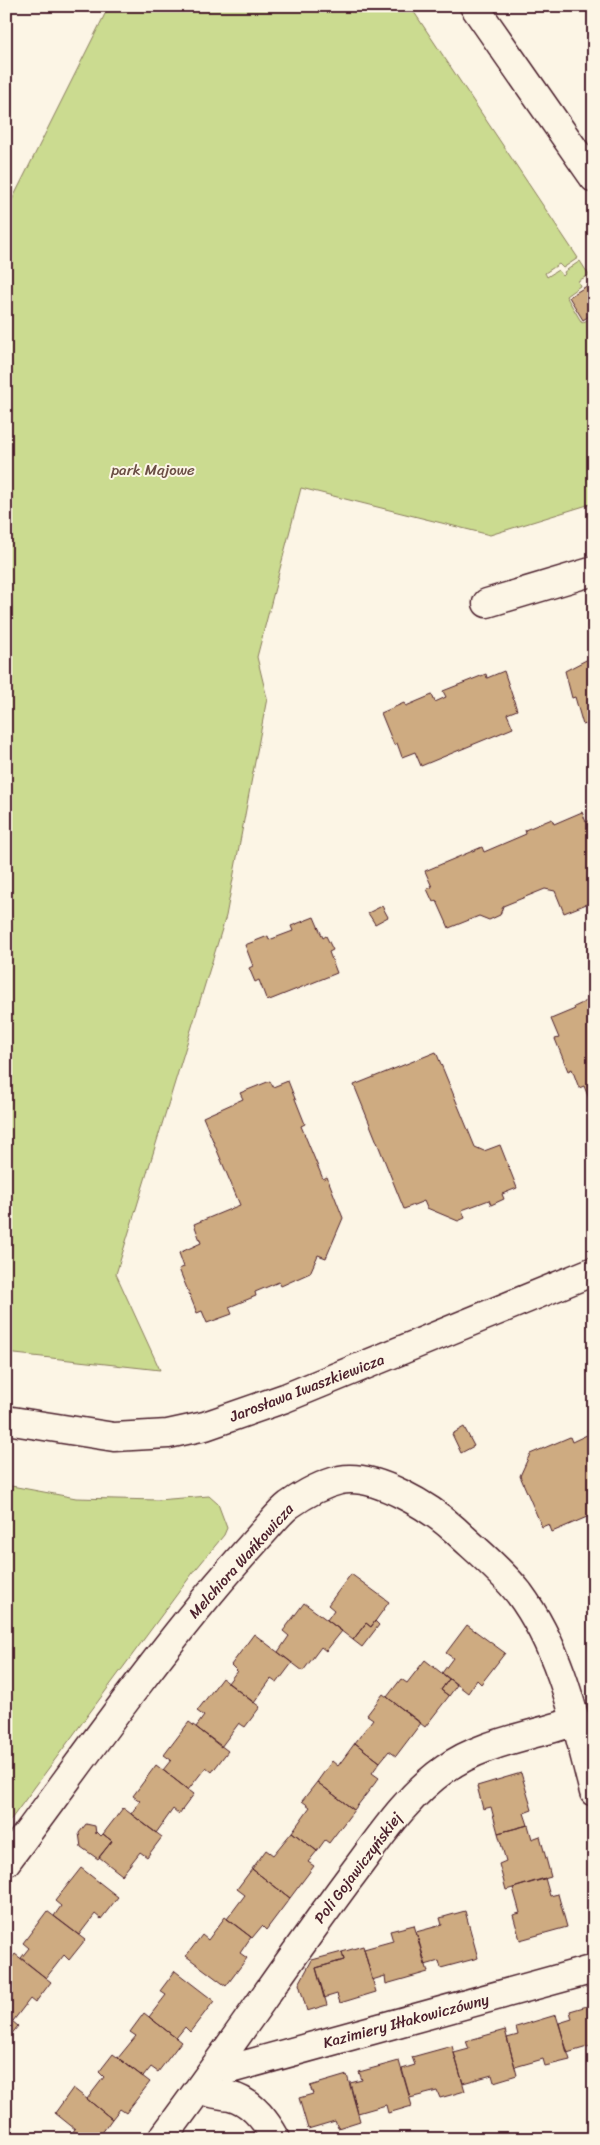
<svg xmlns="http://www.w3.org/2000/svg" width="600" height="2145" viewBox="0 0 600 2145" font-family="Sriracha,sans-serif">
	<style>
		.green { fill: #cbdb90; stroke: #8a7d5e }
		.building { fill: #ceab81; stroke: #4a1f2b }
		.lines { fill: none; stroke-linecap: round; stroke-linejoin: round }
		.minor-casing { stroke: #4a1f2b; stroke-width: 31 }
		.minor { stroke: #fcf5e5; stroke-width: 28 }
		.labels { text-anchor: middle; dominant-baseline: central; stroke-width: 4; stroke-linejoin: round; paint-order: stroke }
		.park-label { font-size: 15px; fill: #6a4e44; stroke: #fcf5e5 }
		.street-label { font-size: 15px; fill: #4a1f2b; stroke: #fcf5e5 }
	</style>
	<rect width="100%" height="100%" fill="#fcf5e5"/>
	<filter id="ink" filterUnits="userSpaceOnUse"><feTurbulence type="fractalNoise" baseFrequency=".02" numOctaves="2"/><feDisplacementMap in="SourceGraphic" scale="10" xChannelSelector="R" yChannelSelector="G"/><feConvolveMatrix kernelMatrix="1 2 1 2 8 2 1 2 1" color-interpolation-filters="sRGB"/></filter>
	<g filter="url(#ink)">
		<path class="green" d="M109 6H410L578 258 563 268 559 264 545 273 547 277 558 270 563 276 565 274 564 272 580 261 589 275 578 281 580 286 566 296 582 323 594 316V503L490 535 301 488 257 657 267 698 226 916 116 1274 160 1370 6 1353V212Z
			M6 1485 76 1498 157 1500 209 1496 218 1504 227 1528 224 1535 192 1574 6 1826Z"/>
		<path class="building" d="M593 282 594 313 583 320 569 297Z
			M594 656V734L591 735 586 724 583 725 575 697 572 698 565 671Z
			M504 671 517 710 507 714 513 728 421 766 415 752 402 757 397 743 394 745 381 713 404 703 406 706 432 695 435 702 446 697 443 691 486 674 487 678Z
			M582 812 586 822 591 820 594 827V901L564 913 555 891 545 889 503 906 500 915 489 920 479 916 449 928 437 901 433 902 427 889 432 887 425 871 482 847 484 852 526 834 525 830 552 819 554 824Z
			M382 906 388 917 375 924 368 913Z
			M314 917 323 938 326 936 333 950 329 952 337 973 267 1001 259 980 255 982 249 968 253 966 245 945 268 936 269 940 293 931 291 926Z
			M589 1000 590 1003 594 1001V1111L584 1086 579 1088 572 1069 568 1071 555 1039 559 1038 551 1019 575 1009 574 1007Z
			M436 1052 475 1147 484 1151 500 1145 517 1188 502 1194 504 1199 491 1205 489 1200 462 1210 465 1218 458 1221 427 1208 424 1201 404 1209 354 1085Z
			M270 1081 273 1087 288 1081 305 1124 301 1126 323 1179 327 1177 343 1218 326 1258 318 1255 310 1273 281 1286 279 1282 255 1292 256 1296 229 1307 232 1314 207 1323 202 1311 197 1313 179 1269 184 1267 179 1253 201 1243 194 1224 240 1205 203 1117 243 1099 240 1093Z
			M464 1427 474 1446 461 1453 452 1434Z
			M594 1427V1514L552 1532 549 1524 542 1527 520 1476 530 1454 570 1437 572 1442 589 1434 587 1430Z
			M351 1574 389 1602 371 1627 366 1623 353 1640 327 1620 334 1610 328 1605Z
			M304 1603 342 1631 326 1651 321 1647 303 1671 278 1652 289 1636 283 1631Z
			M375 1621 379 1625 362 1647 353 1640 366 1623 371 1627Z
			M467 1625 505 1653 481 1684 477 1680 468 1693 442 1673 453 1658 446 1653Z
			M254 1634 292 1663 277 1683 271 1679 254 1703 228 1683 237 1671 231 1665Z
			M425 1660 449 1679 441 1690 449 1696 425 1727 387 1697 401 1679 407 1683Z
			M222 1678 260 1707 245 1727 239 1723 221 1747 196 1727 204 1716 197 1711Z
			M449 1679 457 1685 449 1696 441 1690Z
			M383 1694 421 1723 396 1756 389 1751 380 1762 355 1743 373 1719 367 1715Z
			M189 1722 228 1751 212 1772 206 1767 188 1790 163 1770 171 1760 164 1755Z
			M355 1743 380 1762 372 1773 379 1778 354 1810 317 1782 332 1761 338 1766Z
			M156 1765 194 1794 179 1814 173 1809 156 1833 131 1814 140 1801 133 1796Z
			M521 1773 532 1810 524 1813 528 1825 498 1833 491 1807 483 1809 477 1786Z
			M317 1782 354 1810 329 1843 325 1840 317 1851 292 1832 310 1807 302 1801Z
			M123 1808 162 1837 147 1857 140 1852 122 1875 99 1857 112 1841 103 1834Z
			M86 1824 95 1826 96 1834 97 1832 101 1836 103 1834 112 1841 98 1859 81 1847 79 1833Z
			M528 1825 532 1839 540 1836 551 1877 506 1890 499 1864 506 1861 498 1833Z
			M292 1832 317 1851 308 1862 314 1866 290 1898 252 1869 266 1850 273 1855Z
			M81 1868 118 1897 101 1919 95 1914 79 1935 54 1916 61 1906 55 1901Z
			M252 1869 290 1898 266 1930 262 1926 252 1938 227 1919 245 1895 237 1889Z
			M545 1878 550 1896 558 1894 567 1927 520 1940 513 1915 520 1913 513 1888Z
			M47 1911 85 1940 69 1960 64 1955 46 1978 21 1958 29 1948 23 1943Z
			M465 1911 478 1958 441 1968 439 1961 425 1965 416 1932 442 1925 440 1918Z
			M225 1917 251 1937 240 1953 247 1958 226 1986 186 1956 202 1935 208 1940Z
			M414 1925 428 1972 386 1984 385 1976 372 1980 364 1949 393 1941 390 1931Z
			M363 1946 376 1992 340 2003 337 1994 324 1998 316 1968 344 1960 342 1952Z
			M342 1952 344 1960 316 1968 327 2005 307 2011 299 1984 312 1960Z
			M15 1954 51 1982 35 2003 30 1999 13 2021 6 2016V1966Z
			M175 1971 214 2001 190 2032 185 2027 176 2038 149 2017 166 1995 160 1991Z
			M594 2004V2045L567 2053 559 2023 572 2019 570 2011Z
			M144 2013 181 2042 158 2072 151 2067 143 2077 118 2058 136 2036 130 2032Z
			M556 2015 570 2060 545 2066 543 2059 515 2067 507 2038 518 2035 516 2027Z
			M6 2016 18 2026 6 2041Z
			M505 2030 517 2075 494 2082 492 2075 463 2083 454 2053 469 2049 466 2041Z
			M452 2046 465 2091 440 2098 437 2091 410 2098 402 2069 415 2065 412 2057Z
			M113 2054 150 2082 126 2113 120 2109 112 2119 87 2099 104 2077 99 2072Z
			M399 2061 412 2106 388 2113 386 2105 358 2113 350 2083 362 2080 359 2072Z
			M347 2075 360 2121 338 2128 335 2121 308 2129 299 2098 313 2094 310 2086Z
			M73 2088 112 2119 99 2137 101 2139H68L75 2129 55 2113Z"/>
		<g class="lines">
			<defs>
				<path id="minor" d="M474 6 594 178
					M487 603 594 571
					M6 1420 114 1437 168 1434 205 1426 285 1398 594 1271
					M6 1862C75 1770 142 1674 216 1586 232 1567 249 1548 266 1529 273 1521 281 1511 289 1505 303 1495 323 1484 340 1480 375 1473 430 1507 455 1530 476 1550 501 1570 519 1593 562 1651 576 1723 594 1792
					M219 2062 230 2069 594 1969
					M199 2089C210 2094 218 2094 230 2096 251 2101 266 2121 276 2139
					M162 2139C226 2054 285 1965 348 1880 377 1842 405 1797 445 1769 482 1742 533 1736 576 1721"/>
			</defs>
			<use href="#minor" class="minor-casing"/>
			<use href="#minor" class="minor"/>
		</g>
	</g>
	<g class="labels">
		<g class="park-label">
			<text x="153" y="470">park Majowe</text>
		</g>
		<g class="street-label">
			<text transform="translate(307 1388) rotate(-21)">Jarosława Iwaszkiewicza</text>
			<text transform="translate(241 1561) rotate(-48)">Melchiora Wańkowicza</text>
			<text transform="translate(358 1868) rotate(-53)">Poli Gojawiczyńskiej</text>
			<text transform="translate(406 2021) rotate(-15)">Kazimiery Iłłakowiczówny</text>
		</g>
	</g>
	<rect width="600" height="2145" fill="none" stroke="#fcf5e5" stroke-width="25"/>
	<rect x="12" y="12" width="575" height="2120" fill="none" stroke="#4a1f2b" stroke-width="2" filter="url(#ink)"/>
</svg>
